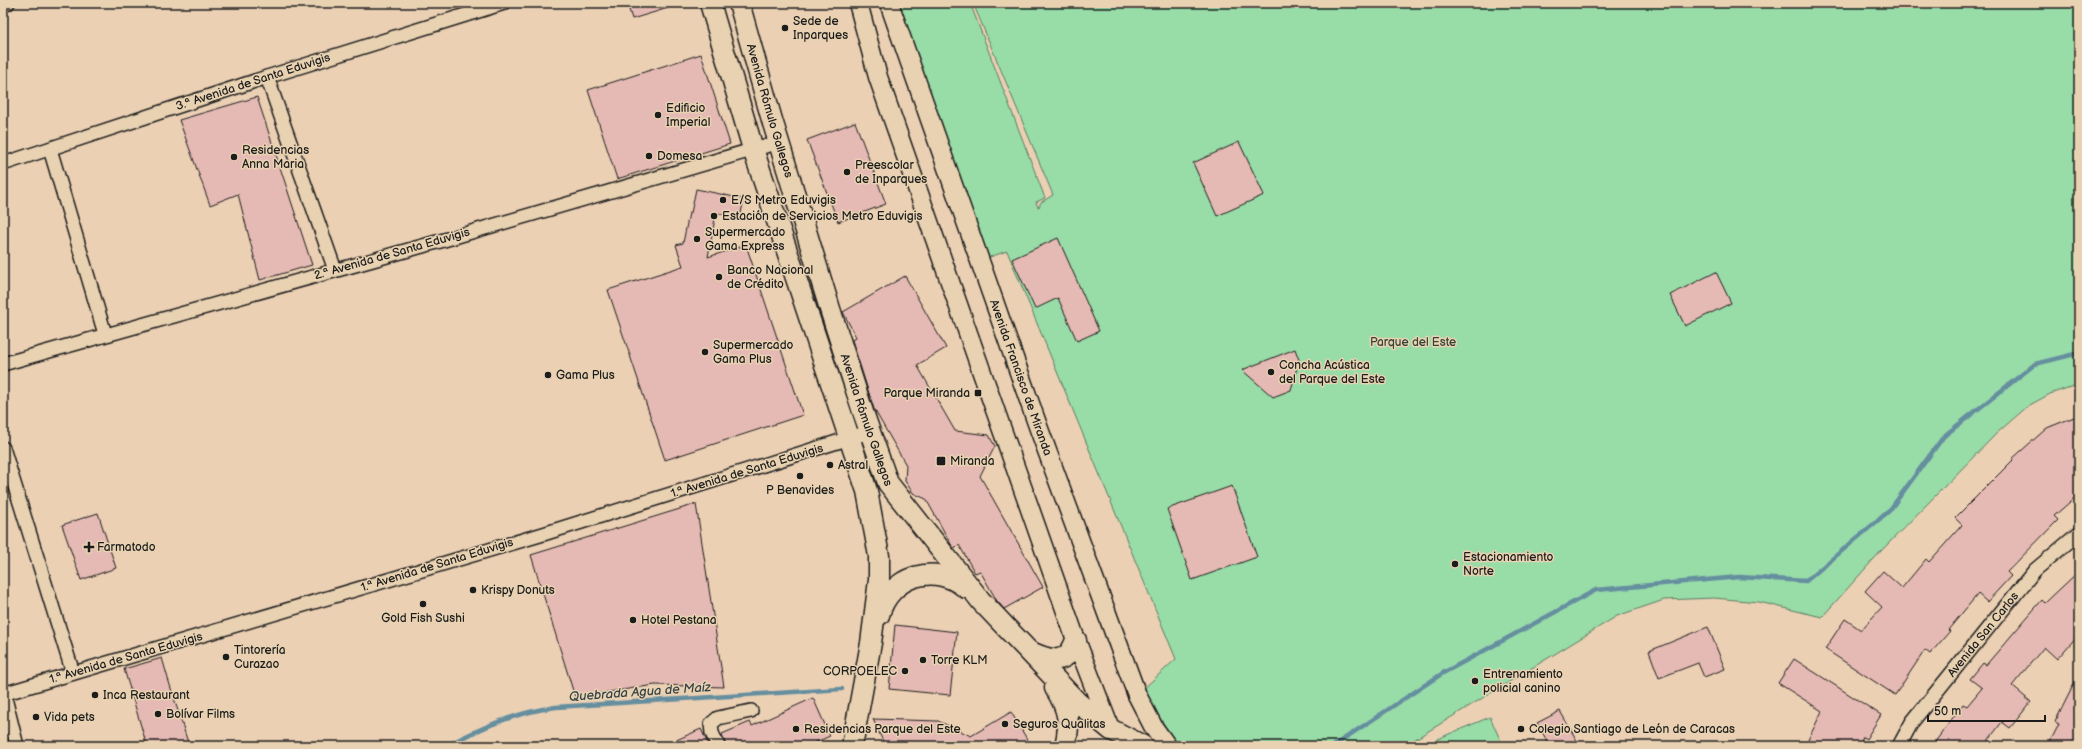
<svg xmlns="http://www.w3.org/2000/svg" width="2082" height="749" viewBox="0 0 2082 749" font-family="'Balsamiq Sans',sans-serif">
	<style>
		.green { fill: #98dca8; stroke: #5a7c62 }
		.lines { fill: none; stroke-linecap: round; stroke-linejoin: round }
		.stream { stroke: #658e9f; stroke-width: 4.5 }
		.building { fill: #e6bab4; stroke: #1c1c1c }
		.minor-casing { stroke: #1c1c1c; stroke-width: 16 }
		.secondary-casing { stroke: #1c1c1c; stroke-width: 21 }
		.primary-casing { stroke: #1c1c1c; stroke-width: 23 }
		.minor { stroke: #e8d2b1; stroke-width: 13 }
		.secondary { stroke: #e8d2b1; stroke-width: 18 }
		.primary { stroke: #e8d2b1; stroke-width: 20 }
		.poi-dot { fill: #1c1c1c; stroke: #e8d2b1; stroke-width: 1.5 }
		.labels { text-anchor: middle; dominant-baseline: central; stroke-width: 3; stroke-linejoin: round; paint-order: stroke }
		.poi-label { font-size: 12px; fill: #1c1c1c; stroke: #e8d2b1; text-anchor: start }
		.street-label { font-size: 12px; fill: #1c1c1c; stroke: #e8d2b1 }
		.park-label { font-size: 12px; fill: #354238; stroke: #e8d2b1 }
		.water-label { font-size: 13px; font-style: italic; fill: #344248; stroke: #e8d2b1 }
	</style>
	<rect width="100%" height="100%" fill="#ebd0b4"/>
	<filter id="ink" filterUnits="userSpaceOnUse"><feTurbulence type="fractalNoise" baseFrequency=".025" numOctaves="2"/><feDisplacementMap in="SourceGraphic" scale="8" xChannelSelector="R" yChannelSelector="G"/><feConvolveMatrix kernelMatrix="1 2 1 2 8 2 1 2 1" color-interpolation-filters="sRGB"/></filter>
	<g filter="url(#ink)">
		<path class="green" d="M894 3H970L1045 198 1036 202 1038 207 1040 206V203L1053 195 973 3H2079V384L2050 394 2028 406 1997 433 1882 550 1822 617 1759 602 1714 598 1664 600 1617 616 1404 746H1178L1142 690 1176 659 1007 251 987 258Z
			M1490 717 1503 746H1440L1437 739Z"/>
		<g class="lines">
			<path class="stream" d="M446 746C481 728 516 712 556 707L842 689
				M1333 746 1443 673 1596 590 1739 577 1806 581 1889 511 1944 436 2035 364 2079 353"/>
		</g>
		<path class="building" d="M627 3H675V6L632 19Z
			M701 54 730 144 617 179 588 90Z
			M257 97 312 265 260 280 238 194 210 205 179 120Z
			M855 122 886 204 838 222 807 140Z
			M1239 142 1264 195 1217 216 1193 163Z
			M696 189 744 199 740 218 716 213 708 257 746 245 803 415 665 460 608 290 683 266 676 245 683 243 689 213H691Z
			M1058 238 1099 331 1077 341 1058 298 1035 309 1012 259Z
			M1716 272 1731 303 1685 326 1670 295Z
			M905 276 946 348 917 365 955 431 989 435 992 441 995 446 980 476 1043 587 1004 609 997 601 980 571 975 573 959 545 954 548 952 546 926 499 913 493 905 481 906 465 874 409 852 340 856 337 843 312Z
			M1295 349 1299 360 1291 390 1273 397 1242 370Z
			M2079 415V494L2054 516 2058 520 2007 572 2011 576 1987 602 1978 594 1948 630 1950 631 1930 654 1925 650 1895 695 1825 649 1845 619 1861 630 1882 607 1865 591 1883 571 1902 588 1926 559 1929 562 1962 525 1955 518 2013 460 2012 459 2047 428Z
			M1232 486 1257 557 1192 580 1167 509Z
			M696 504 724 687 655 685 575 697 531 555Z
			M98 513 116 568 81 580 62 525Z
			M2079 571V634L2057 659 2044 647 2012 686 2031 702 2010 728 2002 722 1984 746H1932L1963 704 1967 706 1982 688 1970 679 1983 663 1986 665 2042 600 2045 603Z
			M895 625 957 632 950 695 889 689Z
			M1708 627 1725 669 1704 677 1698 663 1659 678 1649 651Z
			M162 658 169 682 189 746H147L124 669Z
			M1794 659 1881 715 1866 739 1863 737 1859 746H1820L1808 740 1822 711 1778 683Z
			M2079 674V746H2048L2059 724 2055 722Z
			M813 698 830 736 807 746H726L722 734 750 722 752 726Z
			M1560 711 1580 746H1550L1537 723Z
			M1011 712 1031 746H885L873 719 938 721 971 736Z
			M701 729 709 746H663Z"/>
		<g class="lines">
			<defs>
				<g id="minor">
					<path d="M3 5 8 3"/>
					<path d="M267 77 335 270"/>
					<path d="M50 149 105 334"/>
					<path d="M3 164 267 77 504 3"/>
					<path d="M3 364 444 240 779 142"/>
					<path d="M3 448 73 673"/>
					<path d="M3 694 540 535 869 432"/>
					<path d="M4 694 17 746"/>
					<path d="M718 746 712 733 711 724 718 718 751 711"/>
					<path id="s1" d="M1899 746 1912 722 2035 570 2079 533"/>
				</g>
				<g id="secondary">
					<path d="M858 3 878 77 1076 640 1111 731"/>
					<path id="s2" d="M889 3 1039 429 1137 695 1154 728 1167 746"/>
				</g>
				<g id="primary">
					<path d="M710 3 753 149 867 491 879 556V580L871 643 852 746"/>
					<path id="s3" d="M739 3 772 120 830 309 863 412 888 483 981 601 1077 702 1110 729 1143 746"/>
					<path d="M879 615C890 575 936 562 966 588"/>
					<path d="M1031 652C1051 661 1067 666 1076 640"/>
					<path d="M1055 688C1068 709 1071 722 1065 746"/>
				</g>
			</defs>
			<use href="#minor" class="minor-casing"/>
			<use href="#secondary" class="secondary-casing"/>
			<use href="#primary" class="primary-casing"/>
			<use href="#minor" class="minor"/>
			<use href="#secondary" class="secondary"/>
			<use href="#primary" class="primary"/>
		</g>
	</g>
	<g class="poi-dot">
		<circle cx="785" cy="28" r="4"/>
		<circle cx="658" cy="115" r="4"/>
		<circle cx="649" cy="156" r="4"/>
		<circle cx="234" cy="157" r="4"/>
		<circle cx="847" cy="172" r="4"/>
		<circle cx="723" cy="200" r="4"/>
		<circle cx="714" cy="216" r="4"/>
		<circle cx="697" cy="239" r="4"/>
		<circle cx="719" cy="277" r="4"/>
		<circle cx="705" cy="352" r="4"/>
		<circle cx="1271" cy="372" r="4"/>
		<circle cx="548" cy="375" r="4"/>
		<rect x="974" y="389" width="8" height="8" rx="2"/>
		<rect x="936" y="456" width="10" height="10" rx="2"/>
		<circle cx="830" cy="465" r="4"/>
		<circle cx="800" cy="476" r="4"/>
		<path d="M87 541h4v4h4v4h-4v4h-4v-4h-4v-4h4z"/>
		<circle cx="1455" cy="564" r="4"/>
		<circle cx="473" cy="590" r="4"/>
		<circle cx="423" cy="604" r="4"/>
		<circle cx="633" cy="620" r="4"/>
		<circle cx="226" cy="657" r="4"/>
		<circle cx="923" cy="660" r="4"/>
		<circle cx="905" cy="671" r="4"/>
		<circle cx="1475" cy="681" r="4"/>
		<circle cx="95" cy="695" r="4"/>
		<circle cx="158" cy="714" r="4"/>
		<circle cx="36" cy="717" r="4"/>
		<circle cx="1005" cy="724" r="4"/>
		<circle cx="796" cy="729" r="4"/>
		<circle cx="1521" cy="729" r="4"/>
	</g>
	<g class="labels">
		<g class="poi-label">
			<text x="793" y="21">Sede de<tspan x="793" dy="14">Inparques</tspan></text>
			<text x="666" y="108">Edificio<tspan x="666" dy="14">Imperial</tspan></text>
			<text x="242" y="150">Residencias<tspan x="242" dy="14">Anna Maria</tspan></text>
			<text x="657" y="156">Domesa</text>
			<text x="855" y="165">Preescolar<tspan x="855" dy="14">de Inparques</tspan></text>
			<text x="731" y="200">E/S Metro Eduvigis</text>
			<text x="722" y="216">Estación de Servicios Metro Eduvigis</text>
			<text x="705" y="232">Supermercado<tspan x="705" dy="14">Gama Express</tspan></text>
			<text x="727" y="270">Banco Nacional<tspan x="727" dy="14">de Crédito</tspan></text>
			<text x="713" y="345">Supermercado<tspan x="713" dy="14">Gama Plus</tspan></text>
			<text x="1279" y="365">Concha Acústica<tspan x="1279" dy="14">del Parque del Este</tspan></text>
			<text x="556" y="375">Gama Plus</text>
			<text x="970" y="393" text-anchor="end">Parque Miranda</text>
			<text x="950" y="461">Miranda</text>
			<text x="838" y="465">Astral</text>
			<text x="800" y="490" text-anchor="middle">P Benavides</text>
			<text x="97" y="547">Farmatodo</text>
			<text x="1463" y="557">Estacionamiento<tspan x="1463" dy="14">Norte</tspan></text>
			<text x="481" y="590">Krispy Donuts</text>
			<text x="423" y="618" text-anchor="middle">Gold Fish Sushi</text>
			<text x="641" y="620">Hotel Pestana</text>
			<text x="234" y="650">Tintorería<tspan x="234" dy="14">Curazao</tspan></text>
			<text x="931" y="660">Torre KLM</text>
			<text x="897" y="671" text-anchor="end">CORPOELEC</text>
			<text x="1483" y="674">Entrenamiento<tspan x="1483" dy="14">policial canino</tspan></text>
			<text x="103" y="695">Inca Restaurant</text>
			<text x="166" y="714">Bolívar Films</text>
			<text x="44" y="717">Vida pets</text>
			<text x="1013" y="724">Seguros Qualitas</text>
			<text x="804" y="729">Residencias Parque del Este</text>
			<text x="1529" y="729">Colegio Santiago de León de Caracas</text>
		</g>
		<g class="street-label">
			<text transform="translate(253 82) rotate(-18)">3.ª Avenida de Santa Eduvigis</text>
			<text stroke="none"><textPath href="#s3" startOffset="112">Avenida Rómulo Gallegos</textPath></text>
			<text transform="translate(392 254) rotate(-16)">2.ª Avenida de Santa Eduvigis</text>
			<text stroke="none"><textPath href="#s2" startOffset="397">Avenida Francisco de Miranda</textPath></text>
			<text stroke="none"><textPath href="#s3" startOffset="436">Avenida Rómulo Gallegos</textPath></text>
			<text transform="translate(747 471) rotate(-17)">1.ª Avenida de Santa Eduvigis</text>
			<text transform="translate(437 565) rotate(-17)">1.ª Avenida de Santa Eduvigis</text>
			<text stroke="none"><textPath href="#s1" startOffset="140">Avenida San Carlos</textPath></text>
			<text transform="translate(126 658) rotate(-16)">1.ª Avenida de Santa Eduvigis</text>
		</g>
		<g class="park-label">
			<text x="1413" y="342">Parque del Este</text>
		</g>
		<g class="water-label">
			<text transform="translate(640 692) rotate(-4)">Quebrada Agua de Maíz</text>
		</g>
	</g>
	<rect width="2082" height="749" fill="none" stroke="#e8d2b1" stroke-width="16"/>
	<rect x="8" y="8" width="2066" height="733" fill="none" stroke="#1c1c1c" stroke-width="1.5" filter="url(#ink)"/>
	<path d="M1928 715v6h117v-6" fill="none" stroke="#1c1c1c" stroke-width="2"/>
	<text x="1934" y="715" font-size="12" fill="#1c1c1c" stroke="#e8d2b1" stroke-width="3" paint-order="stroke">50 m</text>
</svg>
